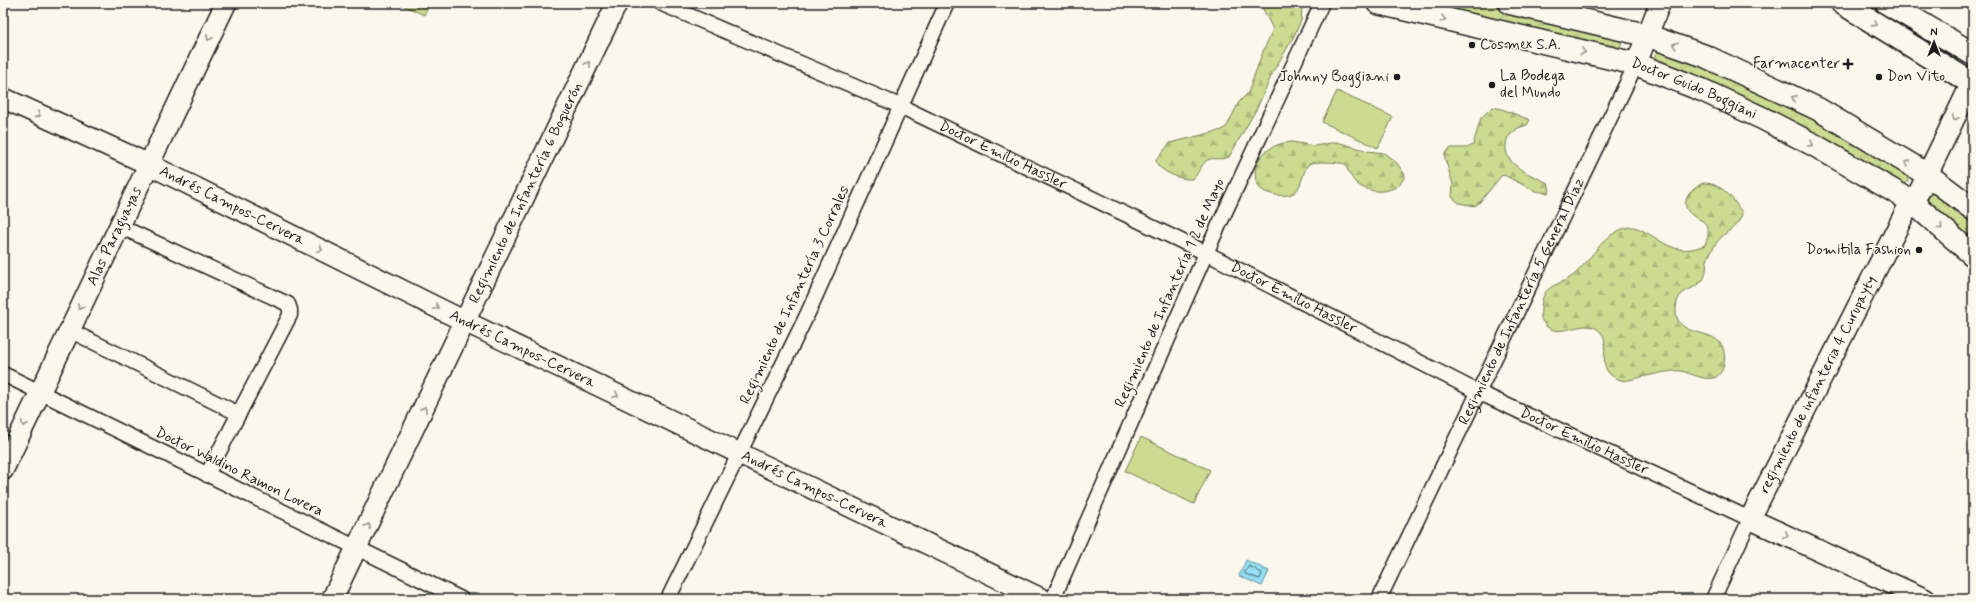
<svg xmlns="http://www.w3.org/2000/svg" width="1976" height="602" viewBox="0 0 1976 602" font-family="Mynerve,sans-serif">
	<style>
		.grass { fill: url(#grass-tufts); stroke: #747c56 }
		.forest { fill: url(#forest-firs); stroke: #747c56 }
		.pitch { fill: #cbdb90; stroke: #747c56 }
		.water { fill: url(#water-ripples); stroke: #63919d }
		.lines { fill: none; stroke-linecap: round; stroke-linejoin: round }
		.shore { stroke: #4c6a72; stroke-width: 1 }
		.street-casing { stroke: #1c1c1c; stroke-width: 17 }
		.secondary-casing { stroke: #1c1c1c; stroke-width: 23 }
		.primary-casing { stroke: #1c1c1c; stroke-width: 25 }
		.highway-casing { stroke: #1c1c1c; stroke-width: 25 }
		.street { stroke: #fbf7ec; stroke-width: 14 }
		.secondary { stroke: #fbf7ec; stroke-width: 20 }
		.primary { stroke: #fbf7ec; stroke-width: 22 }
		.highway { stroke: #fbf7ec; stroke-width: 22 }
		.oneway { stroke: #97948e }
		.poi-dot { fill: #1c1c1c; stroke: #fbf7ec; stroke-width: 1.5 }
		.labels { text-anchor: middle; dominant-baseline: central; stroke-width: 3; stroke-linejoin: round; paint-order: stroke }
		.poi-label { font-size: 15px; fill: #1c1c1c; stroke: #fbf7ec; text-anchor: start }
		.street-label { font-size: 15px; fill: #1c1c1c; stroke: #fbf7ec }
	</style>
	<defs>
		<pattern id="grass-tufts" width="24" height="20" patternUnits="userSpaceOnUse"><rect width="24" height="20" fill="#cbdb90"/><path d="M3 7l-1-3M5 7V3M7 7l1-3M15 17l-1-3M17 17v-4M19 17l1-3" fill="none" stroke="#aebb7c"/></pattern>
		<pattern id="forest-firs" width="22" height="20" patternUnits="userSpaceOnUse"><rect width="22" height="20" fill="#cbdb90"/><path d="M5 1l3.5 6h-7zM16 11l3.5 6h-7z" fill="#aebb7c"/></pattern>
		<pattern id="water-ripples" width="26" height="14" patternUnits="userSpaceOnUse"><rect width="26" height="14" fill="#93dff3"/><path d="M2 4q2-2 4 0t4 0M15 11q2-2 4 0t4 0" fill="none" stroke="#7ebfd0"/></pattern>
	</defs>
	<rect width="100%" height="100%" fill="#fbf7ec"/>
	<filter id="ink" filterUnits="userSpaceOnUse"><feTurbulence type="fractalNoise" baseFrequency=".025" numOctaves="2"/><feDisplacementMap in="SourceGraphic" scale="8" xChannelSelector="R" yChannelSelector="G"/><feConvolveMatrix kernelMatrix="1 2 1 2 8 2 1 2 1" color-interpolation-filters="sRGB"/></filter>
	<g filter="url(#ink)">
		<path class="grass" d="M1430 3H1485L1619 36 1622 42 1620 47 1615 50Z
			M1865 3H1875L1966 58V62H1963Z
			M1660 49 1761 92 1816 120 1907 174 1908 181 1905 185 1654 60 1656 51Z
			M1930 194H1936L1973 222V240L1926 202Z"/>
		<path class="forest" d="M1264 3H1299L1302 8 1301 21 1292 40 1274 70 1257 108 1229 157C1222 160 1217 158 1210 159 1202 161 1199 173 1193 179 1180 180 1168 174 1158 166L1156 160 1170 143 1222 130 1227 126 1239 102 1248 93 1262 54 1273 29 1262 7Z
			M1492 107 1502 109 1530 120 1527 125 1518 128 1508 137C1497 164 1530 174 1548 183L1550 190 1548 193 1535 191 1504 175 1501 176 1480 202 1475 206 1459 203 1452 197 1453 184 1445 159V153L1451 148H1467L1473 145 1481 118Z
			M1292 142 1314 146 1337 142 1368 151 1384 153 1397 163 1405 175C1399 195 1369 195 1356 183 1351 178 1348 170 1345 164 1340 162 1313 161 1309 164 1302 171 1303 185 1295 192 1287 199 1261 195 1257 184 1249 160 1269 143 1292 142Z
			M1703 183C1722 183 1733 198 1742 213 1740 227 1725 231 1717 242 1714 246 1710 253 1708 258 1705 265 1708 274 1702 281 1696 289 1683 289 1678 299 1676 303 1676 309 1676 313 1680 344 1730 321 1724 364 1723 369 1720 375 1716 377 1706 382 1691 373 1681 371 1671 369 1636 379 1624 381 1585 371 1621 338 1593 327 1578 322 1560 338 1546 326 1541 321 1540 316 1541 309 1542 281 1560 288 1576 273 1593 257 1605 231 1630 227 1641 225 1664 247 1679 249 1688 251 1697 248 1705 245 1707 239 1710 232 1707 226 1704 220 1697 219 1692 215 1677 203 1691 189 1703 183Z"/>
		<path class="pitch" d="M398 3H430L424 15Z
			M1337 91 1393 117 1378 148 1322 122Z
			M1141 437 1210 470 1194 504 1125 471Z"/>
		<path class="water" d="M1246 560 1269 571 1262 586 1239 576Z"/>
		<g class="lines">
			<path class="shore" d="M1249 566 1262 573 1260 579 1245 574Z"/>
			<defs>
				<g id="street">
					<path id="s1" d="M660 3 900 106 1206 253 1478 392 1750 519 1713 599"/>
					<path d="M119 226 288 304 290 310V315L207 475"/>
					<path d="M69 330 239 414"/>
					<path d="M3 374 461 599"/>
					<path d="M668 599 807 315 947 3"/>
					<path d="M1053 599 1206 253 1322 3"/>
					<path id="s2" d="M1379 599 1636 64"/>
				</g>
				<g id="secondary">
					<path d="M1636 64 1660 3"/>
					<path id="s3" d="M3 98 148 164 466 322 1042 599"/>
					<path id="s4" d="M3 470 226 3"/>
					<path id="s5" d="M332 599 617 3"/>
					<path id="s6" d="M1925 599 1750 519 1911 201 1919 192 1973 80"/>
				</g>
				<g id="primary">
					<path id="s7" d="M1378 3 1636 64 1702 90 1762 118 1814 145 1911 201 1973 255"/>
					<path d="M1510 3 1646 35 1705 56 1818 109 1928 175 1973 209"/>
				</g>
				<path id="highway" d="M1842 3 1973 84
					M1887 3 1973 54"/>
			</defs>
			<use href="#street" class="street-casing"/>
			<use href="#secondary" class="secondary-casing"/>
			<use href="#primary" class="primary-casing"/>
			<use href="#highway" class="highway-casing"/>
			<use href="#street" class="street"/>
			<use href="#secondary" class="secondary"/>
			<use href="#primary" class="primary"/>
			<use href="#highway" class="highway"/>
		</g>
		<defs><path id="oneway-chevron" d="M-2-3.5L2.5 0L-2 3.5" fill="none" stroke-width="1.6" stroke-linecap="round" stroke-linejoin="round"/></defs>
		<g class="oneway">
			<use href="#oneway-chevron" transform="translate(1443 19) rotate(13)"/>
			<use href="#oneway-chevron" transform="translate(1875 24) rotate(32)"/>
			<use href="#oneway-chevron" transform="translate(209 38) rotate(116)"/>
			<use href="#oneway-chevron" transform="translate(1675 45) rotate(-161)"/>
			<use href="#oneway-chevron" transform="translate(1583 52) rotate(13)"/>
			<use href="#oneway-chevron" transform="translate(588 64) rotate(-65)"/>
			<use href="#oneway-chevron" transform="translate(1794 98) rotate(-154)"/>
			<use href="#oneway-chevron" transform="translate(38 115) rotate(24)"/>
			<use href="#oneway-chevron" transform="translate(1955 118) rotate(115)"/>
			<use href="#oneway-chevron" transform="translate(1811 144) rotate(28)"/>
			<use href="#oneway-chevron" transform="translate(1907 163) rotate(-150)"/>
			<use href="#oneway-chevron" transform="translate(1940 227) rotate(42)"/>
			<use href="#oneway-chevron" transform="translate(320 249) rotate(27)"/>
			<use href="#oneway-chevron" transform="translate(80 307) rotate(115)"/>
			<use href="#oneway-chevron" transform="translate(436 307) rotate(27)"/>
			<use href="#oneway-chevron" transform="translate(616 395) rotate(26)"/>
			<use href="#oneway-chevron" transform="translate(424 409) rotate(-64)"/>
			<use href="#oneway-chevron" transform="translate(24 424) rotate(115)"/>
			<use href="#oneway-chevron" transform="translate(368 526) rotate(-64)"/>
			<use href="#oneway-chevron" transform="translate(1786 535) rotate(25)"/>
		</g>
	</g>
	<g class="poi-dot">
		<circle cx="1472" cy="45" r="4"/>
		<path d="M1846 58h4v4h4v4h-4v4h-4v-4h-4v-4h4z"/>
		<circle cx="1397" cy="77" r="4"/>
		<circle cx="1879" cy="77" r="4"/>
		<circle cx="1492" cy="85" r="4"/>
		<circle cx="1919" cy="250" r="4"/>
	</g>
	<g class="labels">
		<g class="poi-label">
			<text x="1480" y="45">Cosmex S.A.</text>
			<text x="1840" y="64" text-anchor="end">Farmacenter</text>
			<text x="1500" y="76">La Bodega<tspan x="1500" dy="17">del Mundo</tspan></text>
			<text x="1389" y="77" text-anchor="end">Johnny Boggiani</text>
			<text x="1887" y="77">Don Vito</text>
			<text x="1911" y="250" text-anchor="end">Domitila Fashion</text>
		</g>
		<g class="street-label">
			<text stroke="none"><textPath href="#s7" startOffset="328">Doctor Guido Boggiani</textPath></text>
			<text stroke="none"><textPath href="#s1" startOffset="375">Doctor Emilio Hassler</textPath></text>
			<text stroke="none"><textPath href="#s5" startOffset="450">Regimiento de Infantería 6 Boquerón</textPath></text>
			<text stroke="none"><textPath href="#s3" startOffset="253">Andrés Campos-Cervera</textPath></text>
			<text stroke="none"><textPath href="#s4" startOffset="259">Alas Paraguayas</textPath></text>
			<text transform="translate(1170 293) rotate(-66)">Regimiento de Infantería 1 2 de Mayo</text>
			<text transform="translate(795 295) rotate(-65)">Regimiento de Infantería 3 Corrales</text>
			<text stroke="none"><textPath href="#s1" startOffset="699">Doctor Emilio Hassler</textPath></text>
			<text stroke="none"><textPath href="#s2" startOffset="330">Regimiento de Infantería 5 General Díaz</textPath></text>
			<text stroke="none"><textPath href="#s3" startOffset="577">Andrés Campos-Cervera</textPath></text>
			<text stroke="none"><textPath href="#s6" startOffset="343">regimiento de infanteria 4 Curupayty</textPath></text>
			<text stroke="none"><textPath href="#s1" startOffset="1023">Doctor Emilio Hassler</textPath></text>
			<text transform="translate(239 472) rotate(26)">Doctor Waldino Ramon Lovera</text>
			<text stroke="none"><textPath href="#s3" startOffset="901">Andrés Campos-Cervera</textPath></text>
		</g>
	</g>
	<rect width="1976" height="602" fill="none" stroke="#fbf7ec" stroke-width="16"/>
	<rect x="8" y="8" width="1960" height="586" fill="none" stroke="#1c1c1c" stroke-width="1.5" filter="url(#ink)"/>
	<g transform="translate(1934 42)" stroke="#fbf7ec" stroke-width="3" paint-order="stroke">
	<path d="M0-3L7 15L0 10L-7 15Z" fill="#1c1c1c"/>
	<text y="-6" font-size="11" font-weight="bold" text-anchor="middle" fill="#1c1c1c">N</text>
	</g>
</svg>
